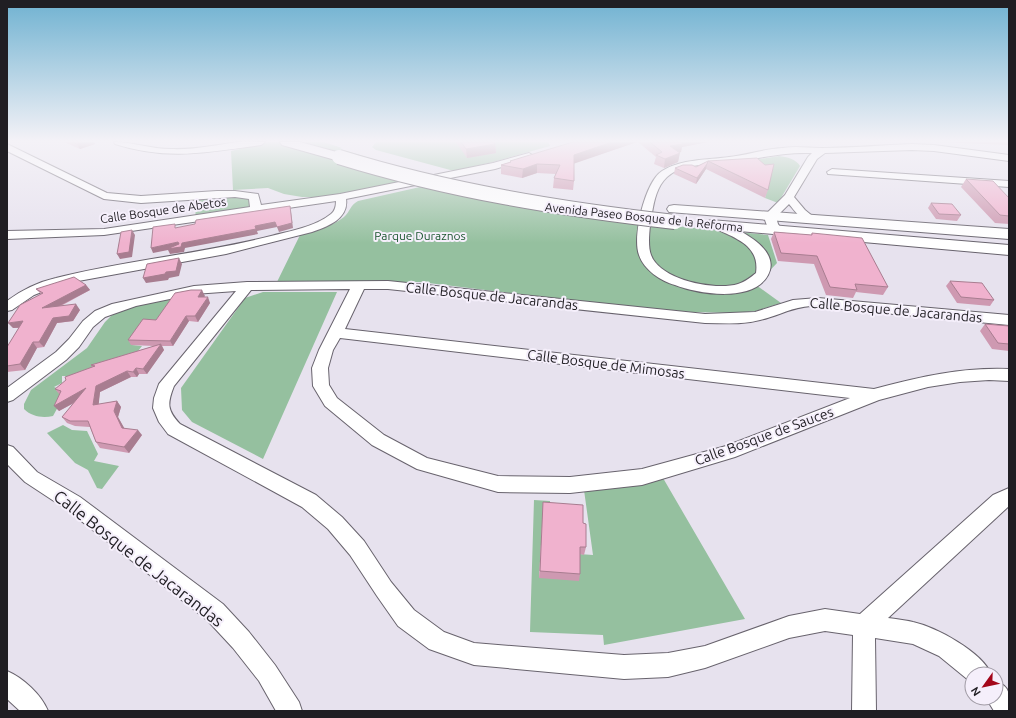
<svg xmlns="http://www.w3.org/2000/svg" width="1016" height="718" viewBox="0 0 1016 718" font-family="Ubuntu,sans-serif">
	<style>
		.green { fill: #95c09f }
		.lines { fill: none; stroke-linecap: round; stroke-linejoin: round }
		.minor-casing { stroke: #68636d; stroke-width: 2 }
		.major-casing { stroke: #68636d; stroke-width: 2 }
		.minor { fill: #fff; fill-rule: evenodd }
		.major { fill: #fff; fill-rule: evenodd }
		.major-bridge-casing { stroke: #68636d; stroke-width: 16; stroke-linecap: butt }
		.major-bridge { stroke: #fff; stroke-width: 14 }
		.wall { fill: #ce99b1 }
		.shaded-wall { fill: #a87d90 }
		.building { fill: #f0b2ce; stroke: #a87d90 }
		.labels { text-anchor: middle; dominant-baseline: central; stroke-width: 4; stroke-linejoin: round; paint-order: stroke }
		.far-street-label { font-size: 12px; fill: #201e23; stroke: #f5effb }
		.far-park-label { font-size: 12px; fill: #1b562f; stroke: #f5effb }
		.street-label { font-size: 14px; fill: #201e23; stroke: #f5effb }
		.near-street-label { font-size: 17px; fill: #201e23; stroke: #f5effb }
	</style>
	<rect width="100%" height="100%" fill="#e7e2ee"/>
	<path class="green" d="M269 142H324L342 148 340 149 440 179 321 197H302L284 194 268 188 233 190 231 151Z
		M376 142H548L550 146 493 162 454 171 376 150 372 147Z
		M779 156C787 157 796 159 800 166L778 203 765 198 771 172 723 165Z
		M420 187 522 208 582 217 768 235 777 263 756 285 781 303 756 311 734 313 692 312 618 306 420 282H277L300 235C315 231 331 227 344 217 350 212 350 205 358 201Z
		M197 196H254L256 209 195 219Z
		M263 292H337L263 459 192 422 182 410 181 388 245 298Z
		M180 295 132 345 142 346 131 360 90 377 62 376V383L54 387 68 392 64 396 53 416C43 418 32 417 24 409V404L31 390 87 348 105 322 111 316 125 308Z
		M63 425 72 430 87 431 98 454 94 461 119 466 102 489 97 488 88 470 75 463 47 433Z
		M663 478 745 619 604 645 603 635 530 632 534 500 550 501V510H543L539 578 579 554 593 555 584 490Z"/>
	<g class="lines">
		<defs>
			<path id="minor" d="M114 142C133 142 151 149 171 149 194 150 216 145 238 142 247 141 256 142 265 142L261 145C207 152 169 161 115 144Z
				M7 144 107 193 141 196 217 191H235L258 194 261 205 340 194 493 163 529 153 534 156 532 158 495 169 346 199C349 219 327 227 312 232L226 254 62 284 34 295 12 310 7 311V301C22 290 38 282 56 278 127 260 200 254 271 236 290 231 315 227 331 214 335 211 336 206 336 201L104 235 7 239V231L104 229 250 207 249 199 235 197 141 203 104 199 7 151Z
				M912 144 934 145 1009 155V161L934 151 912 150 825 153 817 159 794 197 805 210 816 219 814 221C803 224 795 211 789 204L776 217 778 224 783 231 781 233C770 236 766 225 764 216L785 195 808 157 812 153C783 152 762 158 734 162 714 165 683 162 667 177 657 186 654 201 652 213 650 223 647 245 651 255 660 280 715 291 738 284 745 282 751 277 756 273 760 245 735 238 714 228L712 226 714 224 718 223C737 227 782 249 768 275 753 303 698 294 675 285 661 281 644 270 639 255 632 237 645 182 662 171 681 159 707 160 729 157 747 155 764 149 782 148 796 146 809 148 822 148 852 148 882 145 912 144Z
				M832 169 1009 181V187L828 174 827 172Z
				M388 281 705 314 755 312 793 300 818 298 1009 315V325L811 306C792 307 778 316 760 320 742 325 723 323 705 323L388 289H364L345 329 874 389C919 377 962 367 1009 369V381L989 380 960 382 928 387 879 400 735 457 642 485 570 493 498 492 417 469 372 445 325 406 313 386 312 368 319 350 350 289 251 290 174 386C167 404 167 410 180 424L316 495 342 517 364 541 391 582 414 610 444 632 474 643 624 655 668 653 705 646 789 616 825 609 860 614 993 495 1009 488V506L888 618C896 619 905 620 913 622 936 627 982 652 991 674H972V683L939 656 913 644 875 638 876 711H852L853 635 825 631 789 638 705 668 668 677 624 679 474 665 429 649 398 626 377 596 350 555 328 529 302 507 168 434 159 422 153 408 154 398 159 384 236 291 194 294 136 306 105 317 93 327 79 347 66 360 13 400 7 402V388L56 352 69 339 83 321 95 311 112 304 194 286 247 282ZM340 338 850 398 726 446 642 469 570 477 498 476 427 458 384 435 337 398 329 385 328 368 333 350Z
				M7 445 13 447 37 472 80 497 223 604 249 632 275 665 299 702 302 711H276L259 681 233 648 207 620 66 509 25 482 7 464Z
				M7 671C23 678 41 694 48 711H20L7 699Z
				M996 681C1012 688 1009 696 1009 711H994L986 698H996Z"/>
			<path id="major" d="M280 142H300L344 154 345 157 344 160 339 161 282 145Z
				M674 205 1009 229V239L669 212 667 209 669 206Z
				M711 220 1009 245V255L706 228 703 225 706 222Z"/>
		</defs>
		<use href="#minor" class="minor-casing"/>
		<use href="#major" class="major-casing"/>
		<use href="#minor" class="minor"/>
		<use href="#major" class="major"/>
		<defs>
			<path id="major-bridge" d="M339 157C449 191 561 209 675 222"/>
		</defs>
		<use href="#major-bridge" class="major-bridge-casing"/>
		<use href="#major-bridge" class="major-bridge"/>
	</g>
	<path class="wall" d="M64 142H94L95 144 80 149Z
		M456 142H494L495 144 496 153 467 158Z
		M637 142 574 163V181L573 190 553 188 554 178 556 174 537 173 522 178 501 174V165L510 162V161Z
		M638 142H708L682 147 681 152 679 153 678 162 664 168 654 164 656 157Z
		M937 142H1009V145Z
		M708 161 768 190 765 198 706 169 696 184 674 174 675 168 696 167Z
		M966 179 1009 198V224L995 223 961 187Z
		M931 203 961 215 957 221 936 219 928 208Z
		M774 232 811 235 812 233 888 287 883 295 856 292 853 298 826 295 814 264 778 261 771 239Z
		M950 281 994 300 990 306 957 303 946 286Z
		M86 285 90 290 61 306 80 310 73 321 57 323 44 347 37 348 25 370 7 372V347L19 328H13L41 294 36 289Z
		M205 296 204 297 210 303 198 322 189 321 173 346H162L164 350 147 374H139L137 377H131L100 392 98 405 117 401 121 407 118 417 124 428 142 435 129 453 100 448 96 442 90 427 75 426 67 423 62 417 74 403 59 411V394L55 389 92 367 91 365 154 346 131 345 128 340 156 320Z
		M985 324 1009 326V351L992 349 980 331Z
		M543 510 583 523 586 547 584 555 580 554V574L579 581 539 578Z"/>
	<path class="shaded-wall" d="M83 142H94L95 144 80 149 77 144Z
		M612 142H637L573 164 574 155Z
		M676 142H708L682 147 681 152 668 155 670 146Z
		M495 144 496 153 467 158 466 149Z
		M680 153 678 162 664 168 665 159Z
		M537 164V173L522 178 523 169Z
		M707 164 706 169 696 184 697 178Z
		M290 206 291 212 293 228 279 232 277 227 257 231 258 234 185 248 184 252 170 254 168 250 153 253 151 248 178 242 182 243 255 226Z
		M132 230 135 235 132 257 120 259 117 254Z
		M179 258 182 264 179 276 169 278 168 280 146 283 143 278 166 272Z
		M86 285 90 290 46 313 42 308Z
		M202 290 205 296 200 302 198 297Z
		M208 297 210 303 198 322 195 316Z
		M76 304 80 310 73 321 57 323 44 347 39 342 53 318Z
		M186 316 189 321 173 346 170 341Z
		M23 321 28 327 13 328 8 323Z
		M33 342 37 348 25 370 20 364Z
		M161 344 164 350 147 374 143 369Z
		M136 368 139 374 137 377 133 372Z
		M127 371 131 377 100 392 98 411 93 405 96 386Z
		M86 388 90 394 59 411 54 406Z
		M117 401 121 407 118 417 127 433 122 428 114 411Z
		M138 430 142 435 129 453 124 447Z"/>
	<path class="building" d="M72 142H83L77 144Z
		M461 142H494L495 144 466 149Z
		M573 142H612L574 155V181L554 178 560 165 537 164 523 169 501 165 511 162 510 161Z
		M650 142H681L683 144 670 146 680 153 665 159 656 155 662 152Z
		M757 158 765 165 774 164 768 190 708 161Z
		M708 161 707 164 697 178 675 168 683 165H692L696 167Z
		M966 179 993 181 1009 198V216L1000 215Z
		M931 203 952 204 961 215 939 214Z
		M290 206 292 223 277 227 275 222 255 226 256 229 182 243 181 247 167 249 179 244 178 242 151 248 153 227 175 224V228L195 224 196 220Z
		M132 230 129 252 117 254 121 232Z
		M774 232 812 235V233L862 238 888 287 855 284 857 290 830 287 817 256 781 253Z
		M179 258 176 271 166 272 165 274 143 278 147 264Z
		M74 277 86 285 42 308 76 304 69 316 53 318 39 342H33L20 364 7 366V347L23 321 8 323 20 305 43 293 36 289Z
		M950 281 982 283 994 300 961 297Z
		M191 290H202L198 297H208L195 316H186L170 341 128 340 143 319 156 320 175 293Z
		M985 324 1009 326V344L998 343Z
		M161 344 143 369 136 368 133 372 127 371 96 386 93 405 117 401 114 411 122 428 138 430 124 447 96 442 88 421H70L62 417 86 388 54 406 61 391 55 389 66 380 65 377 95 366 91 365Z
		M543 502 583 505V523L586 524V547H580V574L540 571Z"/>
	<linearGradient id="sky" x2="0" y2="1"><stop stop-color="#70b2d1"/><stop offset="0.58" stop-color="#f4f2f7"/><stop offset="1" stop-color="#f4f2f7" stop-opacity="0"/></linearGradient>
	<rect width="1016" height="243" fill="url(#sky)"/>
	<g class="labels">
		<g class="far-street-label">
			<text transform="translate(163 210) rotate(-8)">Calle Bosque de Abetos</text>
			<text transform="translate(644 217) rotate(6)">Avenida Paseo Bosque de la Reforma</text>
		</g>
		<g class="far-park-label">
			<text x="420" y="235">Parque Duraznos</text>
		</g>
		<g class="street-label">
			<text transform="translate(492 296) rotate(6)">Calle Bosque de Jacarandas</text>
			<text transform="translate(896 310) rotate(5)">Calle Bosque de Jacarandas</text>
			<text transform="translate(606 364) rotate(7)">Calle Bosque de Mimosas</text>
			<text transform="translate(764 436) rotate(-20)">Calle Bosque de Sauces</text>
		</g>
		<g class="near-street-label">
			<text transform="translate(139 558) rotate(38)">Calle Bosque de Jacarandas</text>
		</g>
	</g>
	<rect width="1016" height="718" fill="none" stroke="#201e23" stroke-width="16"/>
	<g transform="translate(984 686) rotate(237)"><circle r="19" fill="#f5effb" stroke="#a09ba5"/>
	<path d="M0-3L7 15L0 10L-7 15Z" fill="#a3061a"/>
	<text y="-6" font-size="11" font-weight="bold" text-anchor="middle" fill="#201e23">N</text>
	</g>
</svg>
